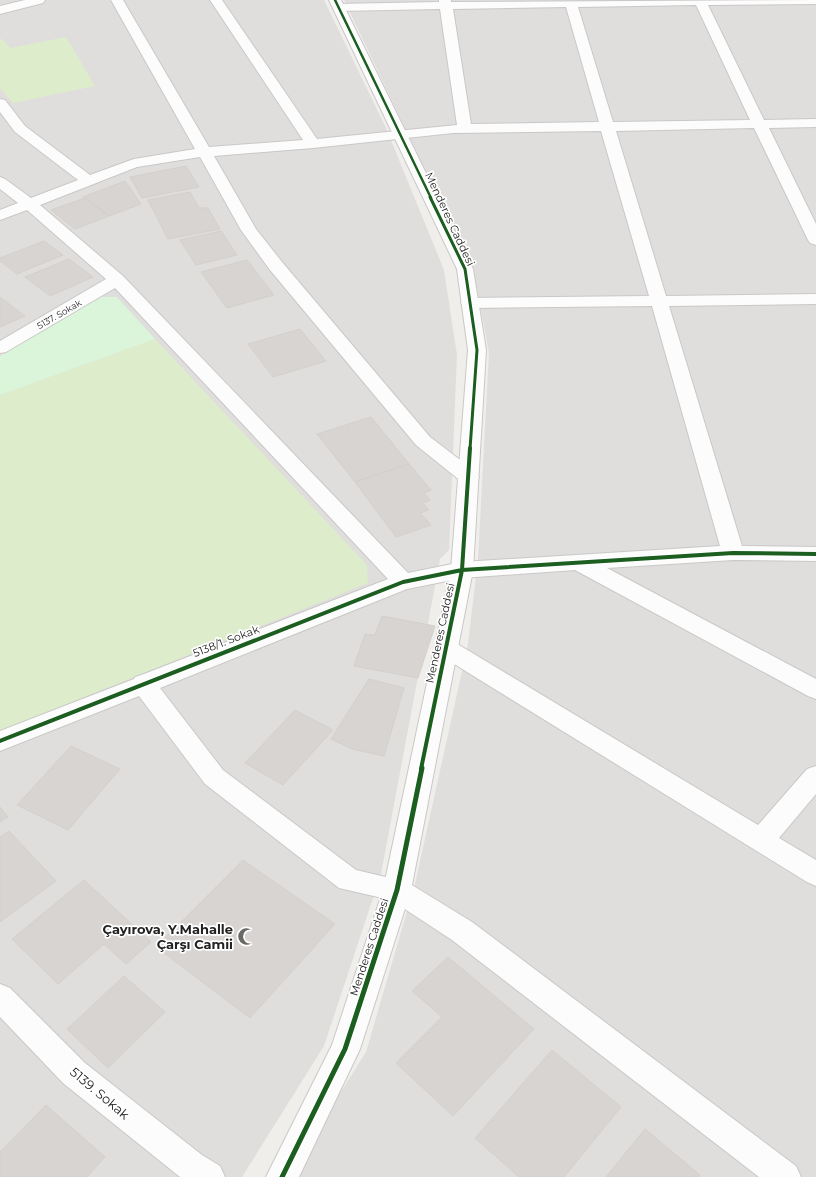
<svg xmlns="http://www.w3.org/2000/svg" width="816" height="1177" viewBox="0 0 816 1177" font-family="Montserrat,sans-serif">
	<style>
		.residential { fill: #dfdedc }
		.grass { fill: #ddeccb }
		.park { fill: #daf5da }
		.building { fill: #d7d4d2; stroke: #d3d0cc }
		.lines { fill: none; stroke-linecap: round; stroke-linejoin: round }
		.minor-casing { stroke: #c9c8c7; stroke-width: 2 }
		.tertiary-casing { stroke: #c9c8c7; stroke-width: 2 }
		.minor { fill: #fdfcfc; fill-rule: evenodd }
		.tertiary { fill: #fdfcfc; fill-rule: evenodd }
		.cycleway-far3-casing { stroke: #fff; stroke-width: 4 }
		.cycleway-far2-casing { stroke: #fff; stroke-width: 5 }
		.cycleway-far1-casing { stroke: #fff; stroke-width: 6 }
		.cycleway-casing { stroke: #fff; stroke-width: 8 }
		.cycleway-far3 { stroke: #1b5e20; stroke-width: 2.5 }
		.cycleway-far2 { stroke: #1b5e20; stroke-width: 3 }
		.cycleway-far1 { stroke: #1b5e20; stroke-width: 4 }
		.cycleway { stroke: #1b5e20; stroke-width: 5 }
		.labels { text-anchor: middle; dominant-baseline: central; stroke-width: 3.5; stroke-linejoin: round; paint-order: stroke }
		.far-street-label { font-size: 9px; fill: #222; stroke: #fff }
		.street-label { font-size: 11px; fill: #222; stroke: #fff }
		.near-poi-label { font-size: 13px; font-weight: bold; fill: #222; stroke: #fff; text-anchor: end }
		.near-street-label { font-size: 13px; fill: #222; stroke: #fff }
	</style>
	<rect width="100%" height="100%" fill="#f0eeeb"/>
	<path class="residential" d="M0 0H324L386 128 444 270 457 355 449 550 440 559 381 874 324 1046 242 1177H0Z
		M344 0H816V1177H287L366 1052 415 884 468 644 478 559 489 353 474 273Z"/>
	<path class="grass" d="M66 37 95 86 13 103 0 88V38L11 48Z
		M155 339 367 565 368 583 0 731V395Z"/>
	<path class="park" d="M99 297H117L155 339 0 395V356Z"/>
	<path class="building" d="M186 166 199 187 142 198 130 177Z
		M125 181 141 204 109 216 83 197Z
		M190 192 199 208H208L220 229 168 239 148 200Z
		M85 198 109 216 75 229 51 210Z
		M221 231 237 255 196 265 180 240Z
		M44 241 63 255 17 274 0 261V258Z
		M69 259 93 277 50 296 25 277Z
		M247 260 274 295 227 308 201 272Z
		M0 297 25 316 0 327Z
		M300 329 326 361 273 377 248 344Z
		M371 417 409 464 355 482 317 434Z
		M409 464 431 490 424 493 430 500 423 503 429 510 420 513 431 525 396 537 355 482Z
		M382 616 435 626 418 678 354 666 365 634 375 635Z
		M369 679 404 688 384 756 352 749 331 739Z
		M295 710 333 730 283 785 245 763Z
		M71 746 120 769 68 830 17 805Z
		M0 807 8 817 0 822Z
		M9 831 56 881 0 922V837Z
		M243 860 335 924 250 1018 156 947Z
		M84 880 151 942 126 964 104 944 58 984 12 939Z
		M448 957 534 1029 453 1116 396 1063 442 1017 412 991Z
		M124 976 165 1012 108 1068 67 1029Z
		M552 1050 621 1107 564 1177H519L475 1138Z
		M46 1105 105 1157 87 1177H0V1152Z
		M645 1129 700 1175 699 1177H606Z"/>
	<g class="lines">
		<defs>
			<path id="minor" d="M25 0H45L43 3 0 14V6Z
				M111 0H123L209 147 303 140 210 0H222L317 139 457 125 440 9 339 11 335 10 333 7 335 4 439 2V0H451V2L816 0V4L708 5 764 120 816 119V127L769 128 816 224V245L810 243 808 240 754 128 616 131 666 296 816 294V304L669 306 742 546 816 547V561L733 560 607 568 816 679V699L808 696 575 570 462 578 407 589 160 688 223 770 356 870 407 882 472 922 796 1166 801 1177H759L452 940 391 900 339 888 205 784 139 696 0 751V731L134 679 135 677 144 674 388 579 115 288 6 352 0 353V341L106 279 27 210 0 220V210L18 203 0 189V177L5 179 31 198 78 180 15 132 0 112V99L5 100 25 126 90 175 134 159 195 149ZM696 5 750 120 613 122 578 7ZM566 7 599 122 471 124 453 9ZM601 131 649 296 470 298 464 299 461 303 464 307 470 308 652 306 720 546 462 562 408 573 123 276 40 205 137 167 200 157 241 230 270 270 416 445 462 482 469 484 476 482 479 477 476 472 430 437 282 262 256 229 214 156 313 148 453 133Z
				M446 639 454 642 758 825 807 769 816 766V794L779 838 816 860V886L807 882 438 654 434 648 438 642Z
				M0 984 10 988 85 1063 202 1155 220 1166 225 1177H180L63 1083 0 1017Z"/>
			<path id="tertiary" d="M329 0H341L473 269 486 350 473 570 411 890 360 1049 299 1177H266L332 1045 383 890 451 570 468 350 457 269Z"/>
		</defs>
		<use href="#minor" class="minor-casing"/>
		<use href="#tertiary" class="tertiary-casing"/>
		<use href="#minor" class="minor"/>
		<use href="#tertiary" class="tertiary"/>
		<defs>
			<path id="cycleway-far3" d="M335 0 431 198"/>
			<path id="cycleway-far2" d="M430 197 465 269 477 350 470 449"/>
			<path id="cycleway-far1" d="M0 741 403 582 462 570 733 553 816 554
				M421 769 462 570 470 448"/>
			<path id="cycleway" d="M282 1177 345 1049 397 890 422 768"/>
		</defs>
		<use href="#cycleway-far3" class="cycleway-far3-casing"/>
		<use href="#cycleway-far2" class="cycleway-far2-casing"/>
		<use href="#cycleway-far1" class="cycleway-far1-casing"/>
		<use href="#cycleway" class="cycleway-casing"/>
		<use href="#cycleway-far3" class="cycleway-far3"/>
		<use href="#cycleway-far2" class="cycleway-far2"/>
		<use href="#cycleway-far1" class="cycleway-far1"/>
		<use href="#cycleway" class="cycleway"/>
	</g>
	<defs>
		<symbol id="mosque-bare" viewBox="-9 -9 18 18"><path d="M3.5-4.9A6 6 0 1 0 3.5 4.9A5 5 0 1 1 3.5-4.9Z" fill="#6a6968" stroke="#fff" stroke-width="2.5" paint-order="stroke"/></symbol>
	</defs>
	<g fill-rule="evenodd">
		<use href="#mosque-bare" x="234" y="924" width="25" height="25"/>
	</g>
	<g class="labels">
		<g class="far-street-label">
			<text transform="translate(59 314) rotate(-30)">5137. Sokak</text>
		</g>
		<g class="street-label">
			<text transform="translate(450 219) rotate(65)">Menderes Caddesi</text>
			<text transform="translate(440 633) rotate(-78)">Menderes Caddesi</text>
			<text transform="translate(226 641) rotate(-21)">5138/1. Sokak</text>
			<text transform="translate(369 947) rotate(-72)">Menderes Caddesi</text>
		</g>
		<g class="near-poi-label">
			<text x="233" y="929">Çayırova, Y.Mahalle<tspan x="233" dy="15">Çarşı Camii</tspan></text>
		</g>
		<g class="near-street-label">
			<text transform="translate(100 1093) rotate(40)">5139. Sokak</text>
		</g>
	</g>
</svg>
